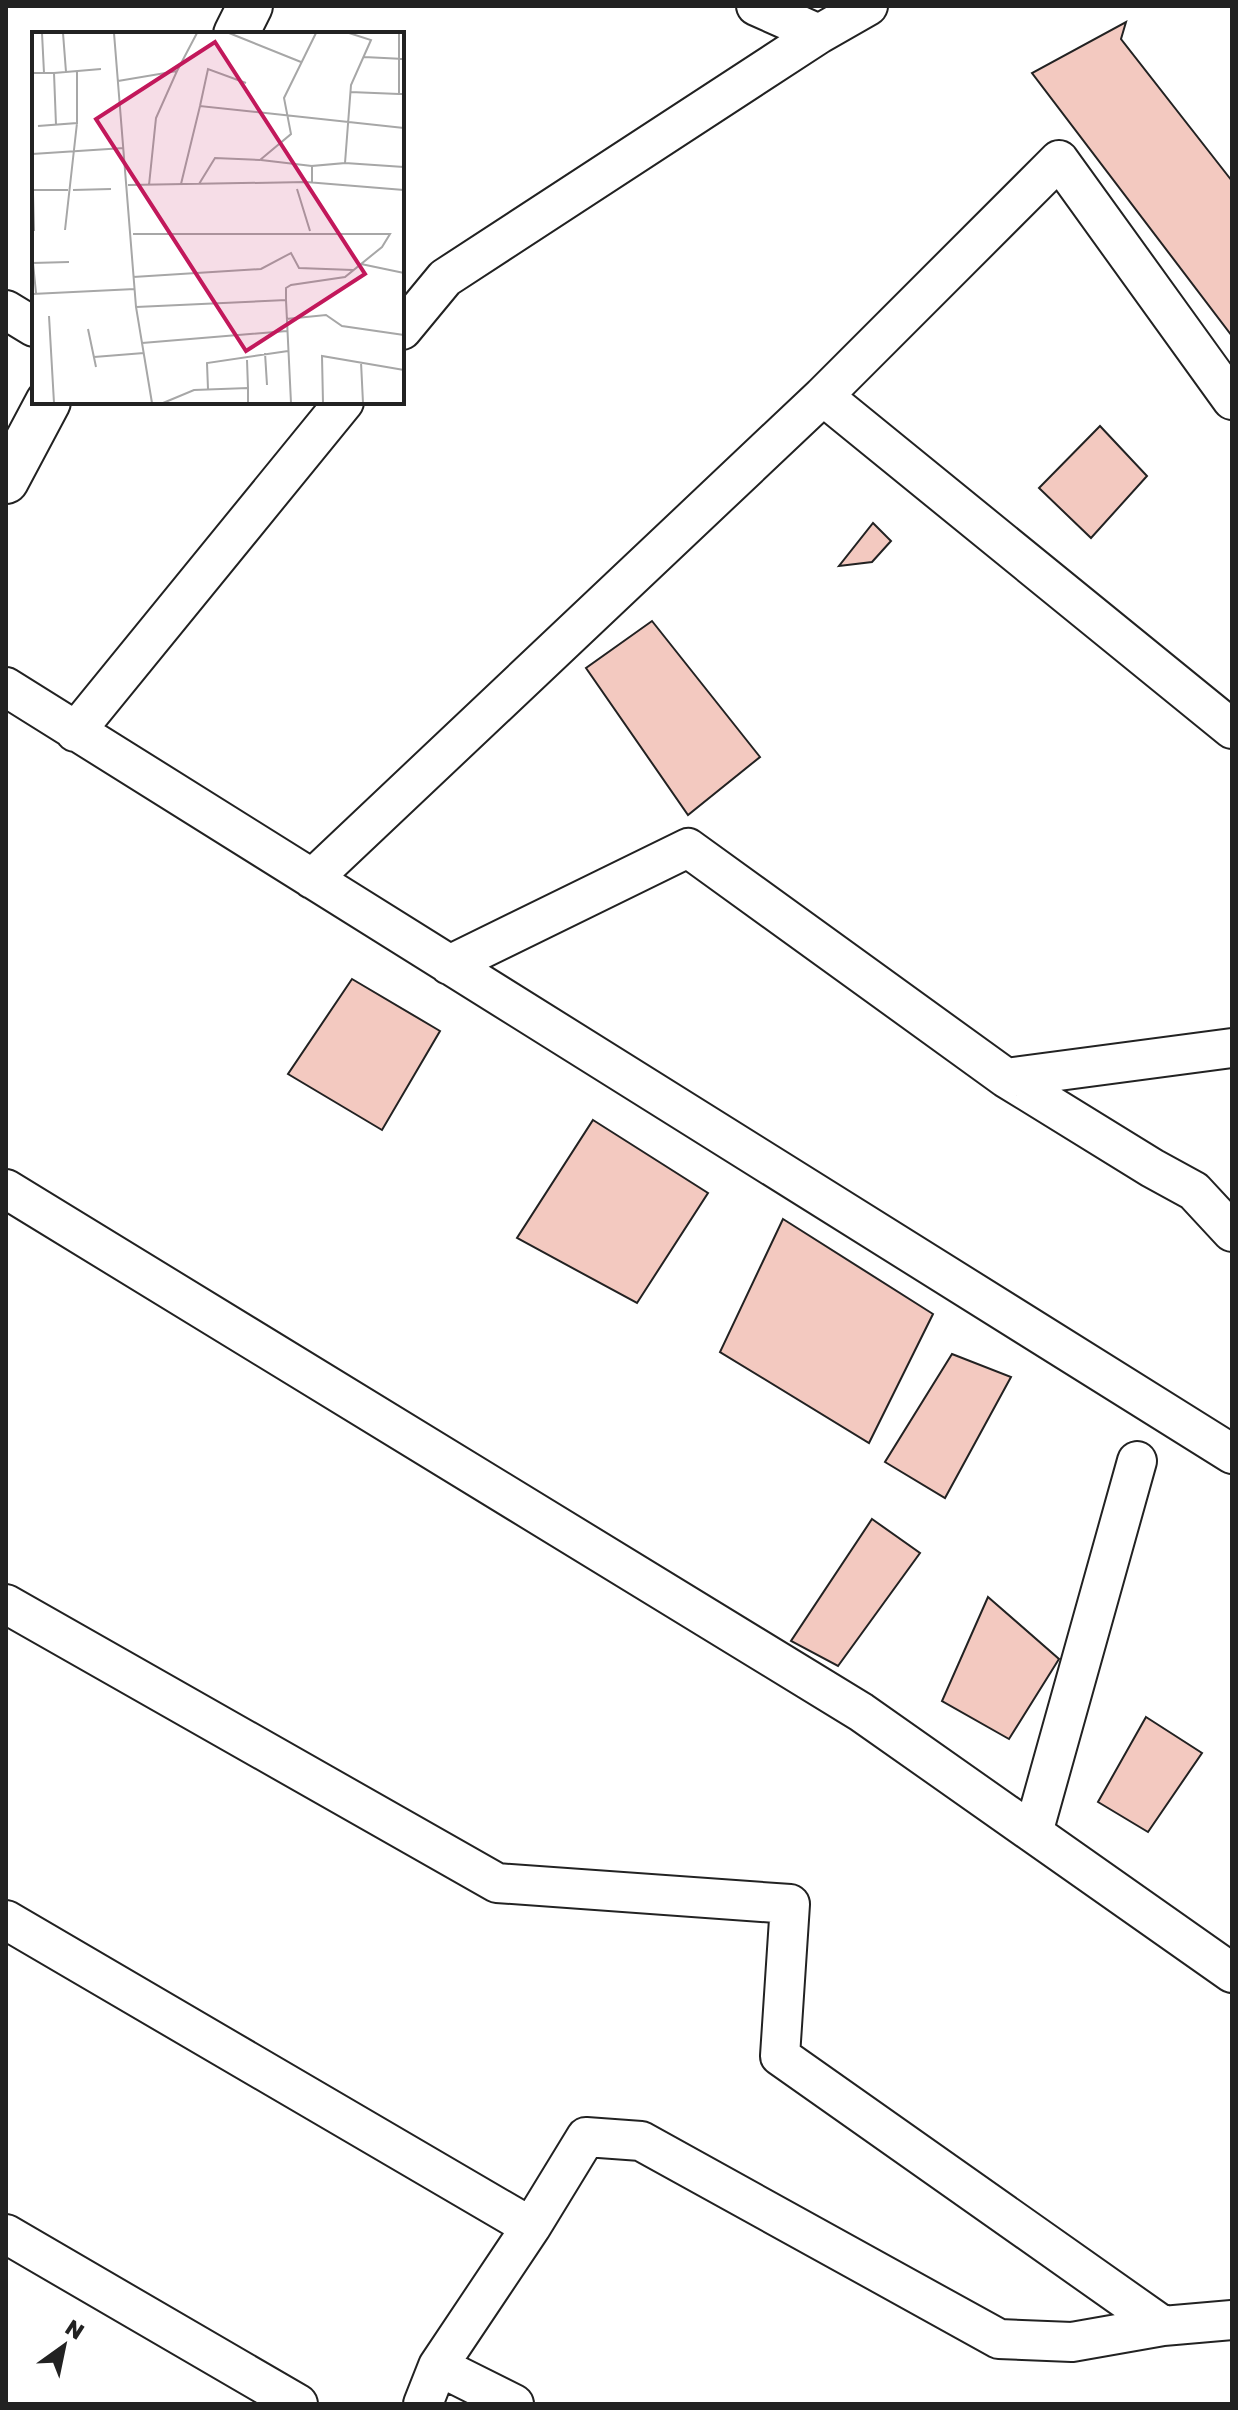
<svg xmlns="http://www.w3.org/2000/svg" width="1238" height="2410" viewBox="0 0 1238 2410" font-family="'Golos Text',sans-serif">
	<style>
		.building { fill: #f3c9c0; stroke: #222; stroke-width: 2 }
		.lines { fill: none; stroke-linecap: round; stroke-linejoin: round }
		.street-casing { stroke: #222; stroke-width: 42 }
		.secondary-casing { stroke: #222; stroke-width: 48 }
		.street { stroke: #fff; stroke-width: 38 }
		.secondary { stroke: #fff; stroke-width: 44 }
		.inset-road { fill: none; stroke: #a7a7a7; stroke-width: 2 }
		.view { fill: #c2185b; fill-opacity: 0.15; stroke: #c2185b; stroke-width: 4 }
		.inset-edge { fill: none; stroke: #222; stroke-width: 4 }
	</style>
	<rect width="100%" height="100%" fill="#fff"/>
	<path class="building" d="M1126 22 1121 39 1232 181V336L1032 73Z
		M1100 426 1147 476 1091 538 1039 488Z
		M873 523 891 541 872 562 839 566Z
		M652 621 760 757 688 815 586 668Z
		M352 979 440 1031 382 1130 288 1074Z
		M593 1120 708 1193 637 1303 517 1238Z
		M783 1219 933 1314 869 1443 720 1352Z
		M952 1354 1011 1377 945 1498 885 1462Z
		M872 1519 920 1553 838 1666 791 1641Z
		M988 1597 1059 1659 1009 1739 942 1701Z
		M1146 1717 1202 1753 1148 1832 1098 1802Z"/>
	<g class="lines">
		<defs>
			<path id="street" d="M819 34 868 6
				M6 310 34 327
				M402 330 445 278 819 34 756 6
				M823 396 1059 160 1232 400
				M6 687 1232 1454
				M75 732 344 402
				M312 879 823 396 1232 729
				M449 965 688 848 1006 1078 1232 1048
				M1006 1078 1152 1168 1194 1191 1232 1232
				M6 1189 861 1712 1232 1973
				M6 1604 497 1883 790 1904 780 2056 1163 2326
				M1033 1833 1137 1461
				M6 1920 531 2227 438 2366 423 2404
				M531 2227 586 2137 641 2141 999 2339 1072 2342 1163 2326 1232 2320
				M6 2234 298 2404
				M438 2366 514 2404"/>
			<path id="secondary" d="M236 34 250 6
				M6 481 48 402"/>
		</defs>
		<use href="#street" class="street-casing"/>
		<use href="#secondary" class="secondary-casing"/>
		<use href="#street" class="street"/>
		<use href="#secondary" class="secondary"/>
	</g>
	<g transform="translate(32 32)">
		<rect width="372" height="372" fill="#fff"/>
		<path class="inset-road" d="M10 1 12 41M31 1 34 40M82 1 104 275 120 371M197 1 269 30M367 1V62H372M332 25 372 27M145 39 165 1M0 41H22L24 93M22 41 69 37M86 49 145 39 124 86 117 153M318 60 367 62M168 74 176 37 214 51M6 94 45 91V39M0 122 92 116M0 125 2 199M229 128 280 134M313 131 372 135M280 151V134L313 131 319 53 339 8 317 1M149 152 168 74 372 96M167 152 183 126 228 128 259 102 252 66 284 1M96 153 274 150 372 158M265 157 278 199M0 158H36M41 158 79 157M33 198 45 91M101 202H358L350 215 313 245 259 253 254 256V268M0 231 37 230M1 231 4 261M329 232 372 241M101 245 229 237 259 221 267 236 321 238M0 262 103 257M104 275 254 268 259 371M17 284 22 371M254 287 294 283 310 294 372 303M56 297 64 335M110 311 255 299M233 321 235 353M62 325 112 321M215 328 216 356M329 330 331 371M176 357 175 331 256 319M131 371 162 358 216 356V371M291 371 290 324 372 338"/>
		<path class="view" d="M183 10 333 242 214 319 64 87Z"/>
		<rect width="372" height="372" class="inset-edge"/>
	</g>
	<rect width="1238" height="2410" fill="none" stroke="#222222" stroke-width="16"/>
	<g transform="translate(64 2346) rotate(33)" stroke="#ffffff" stroke-width="6" paint-order="stroke">
	<path d="M0-6L14 30L0 20L-14 30Z" fill="#222222"/>
	<text y="-12" font-size="22" font-weight="bold" text-anchor="middle" fill="#222222">N</text>
	</g>
</svg>
